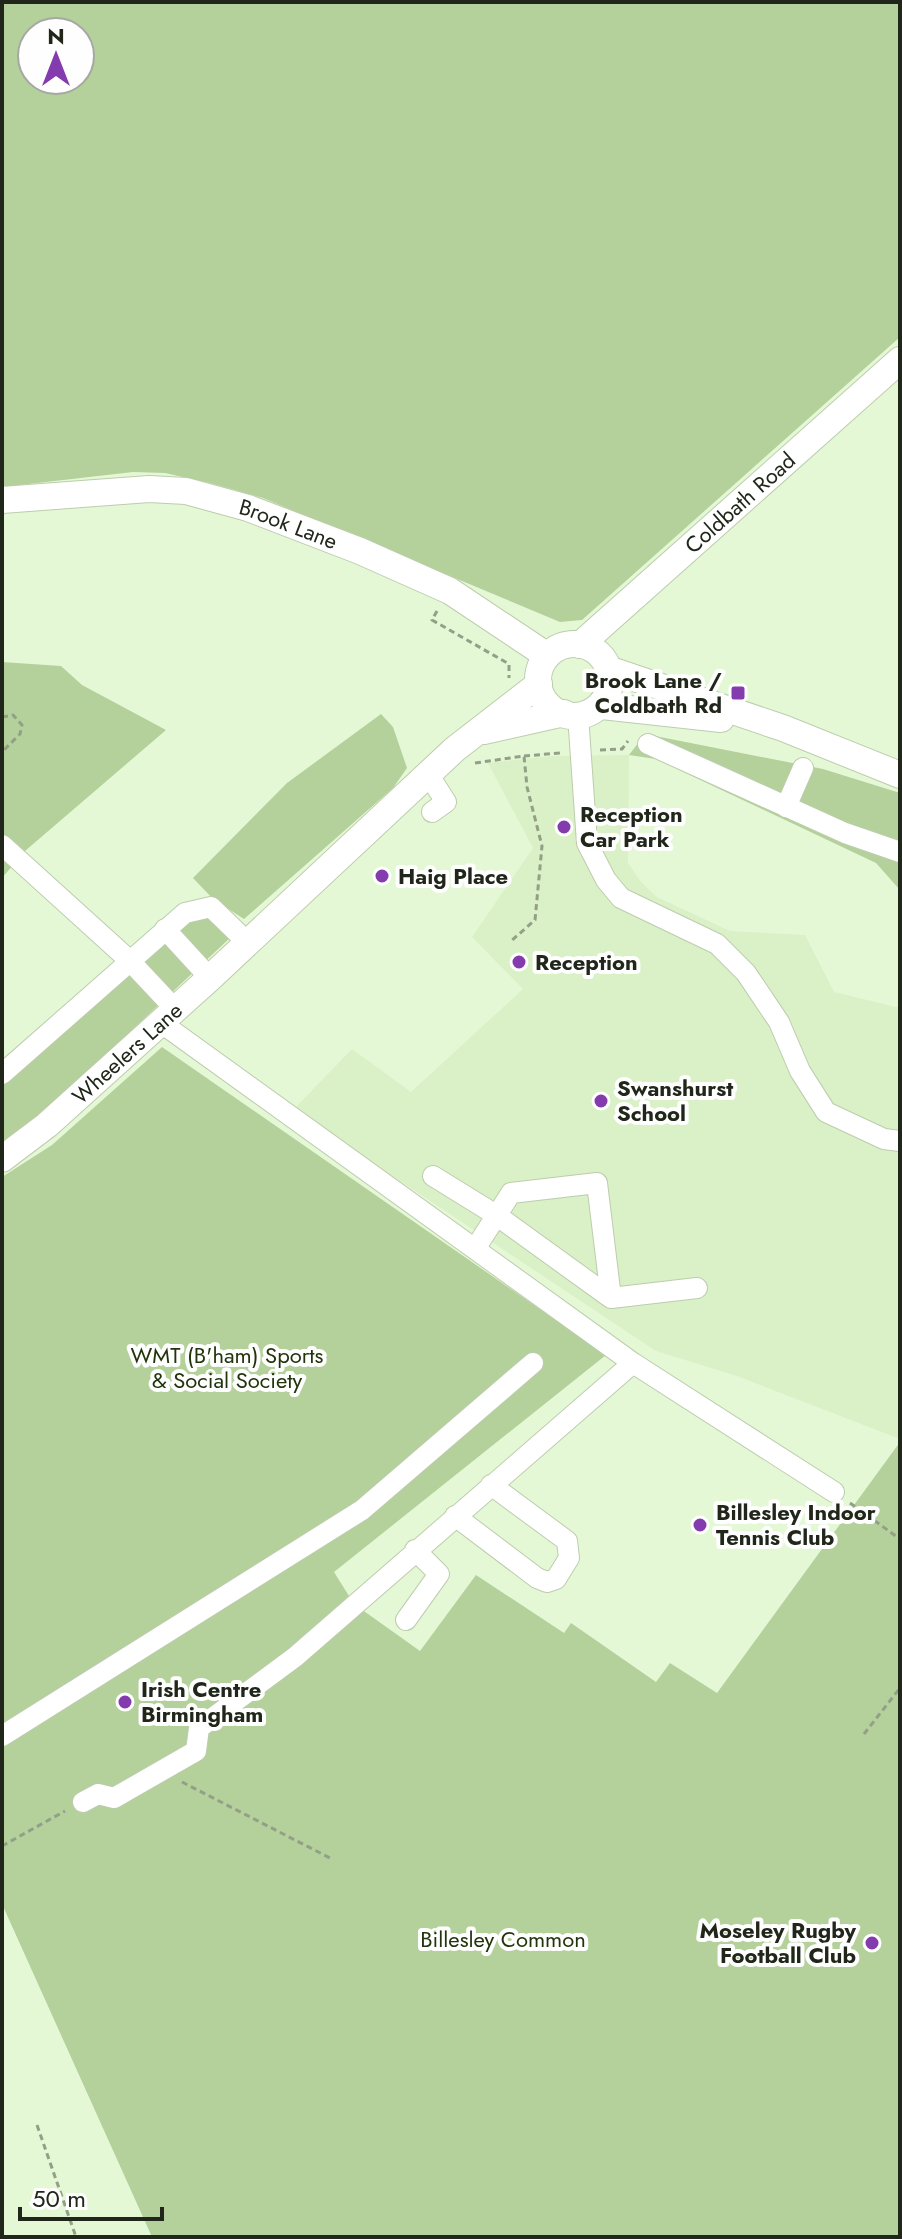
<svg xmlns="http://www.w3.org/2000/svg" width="902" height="2239" viewBox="0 0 902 2239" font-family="Jost,sans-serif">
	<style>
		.built { fill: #daf0c7 }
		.green { fill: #b4d09b; fill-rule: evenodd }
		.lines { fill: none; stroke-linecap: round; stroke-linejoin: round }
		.minor-casing { stroke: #bccdad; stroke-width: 22 }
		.major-casing { stroke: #bccdad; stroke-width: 28 }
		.path { stroke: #92a087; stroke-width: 3; stroke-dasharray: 6 4; stroke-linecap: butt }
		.minor { stroke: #fff; stroke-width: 20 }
		.major { stroke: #fff; stroke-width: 26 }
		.poi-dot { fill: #843bae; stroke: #fefefe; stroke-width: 3 }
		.labels { text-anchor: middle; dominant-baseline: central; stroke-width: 8; stroke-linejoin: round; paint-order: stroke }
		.street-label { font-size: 22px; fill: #20271a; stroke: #fefefe }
		.poi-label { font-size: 22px; font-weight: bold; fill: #20271a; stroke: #fefefe; text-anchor: start }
		.park-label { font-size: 22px; fill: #21340b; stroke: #fefefe }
	</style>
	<rect width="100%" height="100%" fill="#e5f8d6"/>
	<path class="built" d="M629 755 628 863 641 882 657 897 730 931 805 935 834 992 900 1008V1439L737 1376 656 1351 293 1110 352 1049 411 1092 523 989 472 937 533 848 488 763 552 756Z"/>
	<path class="green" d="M2 2H900V337L582 620 560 622 263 498 210 483 165 473 133 472 2 487ZM32 32H80V80H32Z
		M2 662 61 666 82 685 166 730 25 851 2 878Z
		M381 714 393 727 407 768 393 788 244 919 213 899 193 878 287 783Z
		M645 734 823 769 900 793V890L876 863 656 759 629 755Z
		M206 918 227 928 231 937 20 1135 2 1144V1083L194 919Z
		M162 1047 606 1355 334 1572 354 1604 420 1651 476 1575 564 1633 571 1623 656 1682 670 1663 717 1693 900 1442V2237H152L2 1904V1177L52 1145Z"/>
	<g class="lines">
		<defs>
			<path id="minor" d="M578 715 587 843 606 880 621 898 717 944 746 973 779 1022 800 1071 826 1112 884 1139 900 1141
				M648 744 845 833 900 852
				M430 777 446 802 432 812
				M786 807 803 768
				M2 845 129 960 175 1009
				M165 929 210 978
				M160 1022 633 1363 834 1492
				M2 1074 185 913 211 907 248 943
				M433 1176 496 1215 611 1298 597 1183 511 1193C499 1212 487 1230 475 1249
				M611 1298 697 1288
				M455 1516 537 1578 547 1582 556 1579 569 1558 567 1541 491 1485
				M406 1620 439 1574 415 1550
				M2 1736 362 1510 533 1363
				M83 1802 98 1794 114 1798 196 1751 199 1728 295 1657 633 1363"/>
			<g id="major">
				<path id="s1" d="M2 500 149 489 186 491 248 508 360 551 450 591 546 655"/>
				<circle cx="574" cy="680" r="36"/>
				<path id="s2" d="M580 645 900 360"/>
				<path d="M608 669 783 728 900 775"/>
				<path d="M602 706 721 719"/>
				<path d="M484 731 564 713"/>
				<path id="s3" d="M2 1159 47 1125 210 978 455 749 539 684"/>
			</g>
		</defs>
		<use href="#minor" class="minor-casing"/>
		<use href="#major" class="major-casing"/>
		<path class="path" d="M437 611 432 620 509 664V678
			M2 717 13 715 22 725 20 734 2 752
			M600 750 622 749 628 741
			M524 756 560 753
			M475 763 524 756 527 787 542 846 535 920 511 941
			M850 1503 900 1539
			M864 1734 900 1688
			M182 1782 332 1859
			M2 1846 65 1811
			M37 2125 76 2237"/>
		<use href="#minor" class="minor"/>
		<use href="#major" class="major"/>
	</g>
	<g class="poi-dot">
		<rect x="730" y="685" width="16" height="16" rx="4"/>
		<circle cx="564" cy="827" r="8"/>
		<circle cx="382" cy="876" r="8"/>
		<circle cx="519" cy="962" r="8"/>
		<circle cx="601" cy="1101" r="8"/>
		<circle cx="700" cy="1525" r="8"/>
		<circle cx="125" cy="1702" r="8"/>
		<circle cx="872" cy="1943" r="8"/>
	</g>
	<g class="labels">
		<g class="street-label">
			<text stroke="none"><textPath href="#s2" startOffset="214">Coldbath Road</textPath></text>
			<text stroke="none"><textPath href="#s1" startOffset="292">Brook Lane</textPath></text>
			<text stroke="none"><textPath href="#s3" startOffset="164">Wheelers Lane</textPath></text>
		</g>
		<g class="poi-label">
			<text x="722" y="680" text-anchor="end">Brook Lane /<tspan x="722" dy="25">Coldbath Rd</tspan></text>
			<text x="580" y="814">Reception<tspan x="580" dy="25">Car Park</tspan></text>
			<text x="398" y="876">Haig Place</text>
			<text x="535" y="962">Reception</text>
			<text x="617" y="1088">Swanshurst<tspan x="617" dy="25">School</tspan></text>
			<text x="716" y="1512">Billesley Indoor<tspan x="716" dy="25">Tennis Club</tspan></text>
			<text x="141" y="1689">Irish Centre<tspan x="141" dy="25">Birmingham</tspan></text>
			<text x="856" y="1930" text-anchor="end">Moseley Rugby<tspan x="856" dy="25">Football Club</tspan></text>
		</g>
		<g class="park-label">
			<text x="227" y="1355">WMT (B'ham) Sports<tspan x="227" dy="25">&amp; Social Society</tspan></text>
			<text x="503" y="1939">Billesley Common</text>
		</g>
	</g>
	<rect width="902" height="2239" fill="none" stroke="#20271a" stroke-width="8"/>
	<g transform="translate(56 56)"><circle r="38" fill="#fefefe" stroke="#a5a8a3" stroke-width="2"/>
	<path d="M0-6L14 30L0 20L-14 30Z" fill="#843bae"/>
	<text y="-12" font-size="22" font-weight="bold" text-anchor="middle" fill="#20271a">N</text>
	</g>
	<path d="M20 2207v12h142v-12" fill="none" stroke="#20271a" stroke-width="4"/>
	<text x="32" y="2207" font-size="24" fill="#20271a" stroke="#fefefe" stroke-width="6" paint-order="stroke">50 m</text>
</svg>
